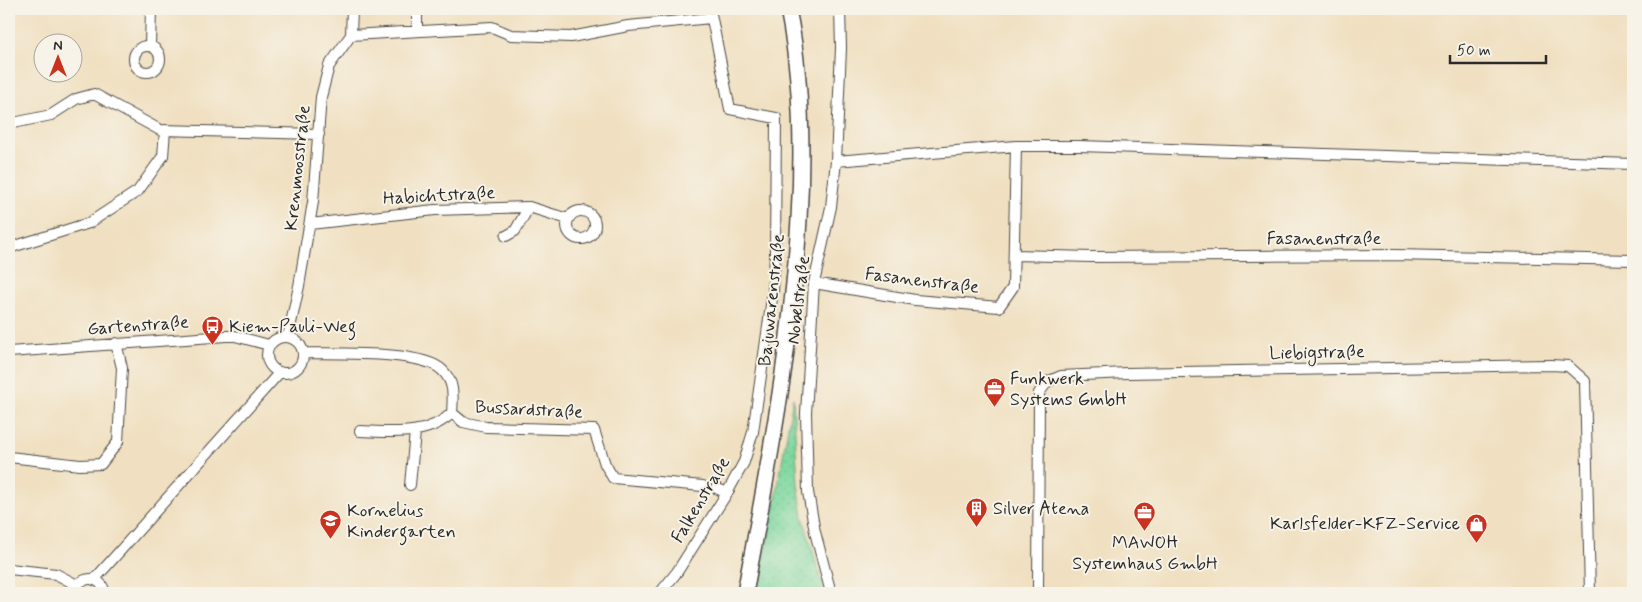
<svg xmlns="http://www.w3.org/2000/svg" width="1642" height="602" viewBox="0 0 1642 602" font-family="Mynerve,sans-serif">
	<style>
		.grass { fill: url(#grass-dots); stroke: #548164 }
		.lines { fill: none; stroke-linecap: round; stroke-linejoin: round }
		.minor-casing { stroke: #494642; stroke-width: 12 }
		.secondary-casing { stroke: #494642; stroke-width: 18 }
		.minor { stroke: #fff; stroke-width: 10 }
		.secondary { stroke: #fff; stroke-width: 15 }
		.labels { text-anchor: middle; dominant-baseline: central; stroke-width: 4; stroke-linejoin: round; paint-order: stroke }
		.street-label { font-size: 18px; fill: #2b2b2b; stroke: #f7f3e8 }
		.poi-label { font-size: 18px; fill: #2b2b2b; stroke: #f7f3e8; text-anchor: start }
	</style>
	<defs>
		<pattern id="grass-dots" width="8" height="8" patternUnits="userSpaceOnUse" patternTransform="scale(1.25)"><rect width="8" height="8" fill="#7dd79e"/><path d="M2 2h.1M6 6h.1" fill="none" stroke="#6cb988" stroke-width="1.8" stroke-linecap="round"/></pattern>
	</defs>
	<rect width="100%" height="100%" fill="#f7f3e8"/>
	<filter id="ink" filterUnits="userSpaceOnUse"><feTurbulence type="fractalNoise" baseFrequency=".02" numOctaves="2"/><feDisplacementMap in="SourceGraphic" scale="10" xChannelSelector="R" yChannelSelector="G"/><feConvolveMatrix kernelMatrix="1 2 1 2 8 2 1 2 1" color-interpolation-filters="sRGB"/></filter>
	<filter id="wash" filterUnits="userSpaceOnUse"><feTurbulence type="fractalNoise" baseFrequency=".0096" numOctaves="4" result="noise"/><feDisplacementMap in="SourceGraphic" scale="20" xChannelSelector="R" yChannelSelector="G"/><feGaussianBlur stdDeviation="1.12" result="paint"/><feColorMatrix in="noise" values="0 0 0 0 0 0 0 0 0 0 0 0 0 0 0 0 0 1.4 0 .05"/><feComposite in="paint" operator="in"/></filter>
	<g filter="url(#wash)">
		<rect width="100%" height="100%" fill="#f0e0c1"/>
		<path class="grass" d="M793 398 798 484 803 517 824 590 760 593 759 580 772 520Z"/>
	</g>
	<g filter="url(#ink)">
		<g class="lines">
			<defs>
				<path id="minor" d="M417 9V30
					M351 35 492 27 511 35 571 37 628 26 711 18
					M134 59a13 13 0 1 1 26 0a13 13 0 1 1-26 0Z
					M150 46 151 9
					M9 124 51 115 76 99 94 94 160 130 319 134
					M836 161 1016 146H1079L1633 164
					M567 225a14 14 0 1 1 28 0a14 14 0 1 1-28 0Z
					M310 224 435 210 529 207 568 219
					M506 236 515 231 529 207
					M9 248 89 223 138 191 163 156 165 130
					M1015 255 1091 257 1395 255 1633 260
					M814 283 915 300 999 307 1013 287 1016 146
					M267 355a18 18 0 1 1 36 0a18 18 0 1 1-36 0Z
					M288 337 299 286 313 202 321 97 329 66 351 35 352 9
					M9 352 226 336H235L269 345
					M303 353C333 354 422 350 442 370 455 382 453 397 452 413L463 422 486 427 594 430 605 464 613 478 703 486
					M360 431C392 432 427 437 452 413
					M9 457 80 465 101 464 118 442 122 368 116 343
					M410 485 415 432
					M716 488 727 493
					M9 569 56 574 75 584
					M94 580 280 372
					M70 593C79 577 100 572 105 593
					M660 593 677 572 727 493 744 462 753 432 773 291 775 255 776 118 730 109 710 9
					M831 593 815 532 808 492 806 413 814 283 831 207 836 161 841 48 840 9
					M1038 593 1039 393 1047 382 1061 376 1127 373 1551 365 1568 366 1585 381 1590 593"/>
				<path id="secondary" d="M745 593C768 469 792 345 799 219 803 150 802 78 788 9"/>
			</defs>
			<use href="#minor" class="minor-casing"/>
			<use href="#secondary" class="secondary-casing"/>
			<use href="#minor" class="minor"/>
			<use href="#secondary" class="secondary"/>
		</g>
	</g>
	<defs>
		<symbol id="bus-pin" viewBox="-11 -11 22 30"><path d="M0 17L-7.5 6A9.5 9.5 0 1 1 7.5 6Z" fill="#c8321e" stroke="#f7f3e8"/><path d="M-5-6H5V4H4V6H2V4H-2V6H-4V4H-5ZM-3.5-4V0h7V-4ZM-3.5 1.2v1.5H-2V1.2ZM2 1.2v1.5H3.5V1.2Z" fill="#fff"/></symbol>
		<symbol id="office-pin" viewBox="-11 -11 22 30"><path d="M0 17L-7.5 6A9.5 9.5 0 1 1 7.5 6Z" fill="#c8321e" stroke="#f7f3e8"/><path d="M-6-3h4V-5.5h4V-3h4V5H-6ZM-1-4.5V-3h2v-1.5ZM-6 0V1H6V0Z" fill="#fff"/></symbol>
		<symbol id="building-pin" viewBox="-11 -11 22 30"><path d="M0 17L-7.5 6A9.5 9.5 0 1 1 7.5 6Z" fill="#c8321e" stroke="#f7f3e8"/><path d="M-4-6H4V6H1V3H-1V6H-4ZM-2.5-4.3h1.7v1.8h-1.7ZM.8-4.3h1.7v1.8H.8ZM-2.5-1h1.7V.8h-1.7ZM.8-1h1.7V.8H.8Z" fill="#fff"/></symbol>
		<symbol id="school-pin" viewBox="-11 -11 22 30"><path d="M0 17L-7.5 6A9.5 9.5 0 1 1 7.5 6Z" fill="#c8321e" stroke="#f7f3e8"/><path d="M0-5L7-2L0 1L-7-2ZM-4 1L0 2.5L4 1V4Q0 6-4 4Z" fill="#fff"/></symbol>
		<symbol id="shop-pin" viewBox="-11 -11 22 30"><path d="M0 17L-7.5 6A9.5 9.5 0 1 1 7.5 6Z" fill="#c8321e" stroke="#f7f3e8"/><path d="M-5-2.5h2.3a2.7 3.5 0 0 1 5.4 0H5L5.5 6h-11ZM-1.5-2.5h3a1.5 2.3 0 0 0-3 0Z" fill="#fff"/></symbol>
	</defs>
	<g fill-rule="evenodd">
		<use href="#bus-pin" x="200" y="314" width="25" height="34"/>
		<use href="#office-pin" x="982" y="376" width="25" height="34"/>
		<use href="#building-pin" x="964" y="496" width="25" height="34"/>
		<use href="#office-pin" x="1132" y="500" width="25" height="34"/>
		<use href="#school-pin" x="318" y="508" width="25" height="34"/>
		<use href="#shop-pin" x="1464" y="512" width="25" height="34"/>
	</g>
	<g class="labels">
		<g class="street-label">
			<text transform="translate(298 168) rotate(-84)">Krenmoosstraße</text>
			<text transform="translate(439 196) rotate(-3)">Habichtstraße</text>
			<text x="1324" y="239">Fasanenstraße</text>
			<text transform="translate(922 281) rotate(7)">Fasanenstraße</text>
			<text transform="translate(772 300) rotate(-84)">Bajuwarenstraße</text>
			<text transform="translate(799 300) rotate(-83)">Nobelstraße</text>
			<text transform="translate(138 326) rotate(-4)">Gartenstraße</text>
			<text transform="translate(1317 353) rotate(-1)">Liebigstraße</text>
			<text transform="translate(529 410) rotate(3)">Bussardstraße</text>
			<text transform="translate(701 500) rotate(-59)">Falkenstraße</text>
		</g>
		<g class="poi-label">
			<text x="229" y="327">Kiem-Pauli-Weg</text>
			<text x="1010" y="379">Funkwerk<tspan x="1010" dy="21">Systems GmbH</tspan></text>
			<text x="993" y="509">Silver Atena</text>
			<text x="347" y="511">Kornelius<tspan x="347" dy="21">Kindergarten</tspan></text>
			<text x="1460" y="524" text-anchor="end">Karlsfelder-KFZ-Service</text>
			<text x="1145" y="543" text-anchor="middle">MAWOH<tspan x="1145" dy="21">Systemhaus GmbH</tspan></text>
		</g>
	</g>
	<rect width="1642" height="602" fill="none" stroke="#f7f3e8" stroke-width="30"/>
	<g transform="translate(58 58)"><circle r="24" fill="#f7f3e8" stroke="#a5a39c"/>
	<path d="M0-4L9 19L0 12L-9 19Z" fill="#c8321e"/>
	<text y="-8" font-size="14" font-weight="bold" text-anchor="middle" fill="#2b2b2b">N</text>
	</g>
	<path d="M1450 55v8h96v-8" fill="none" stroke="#2b2b2b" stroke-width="2.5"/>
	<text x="1457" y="55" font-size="15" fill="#2b2b2b" stroke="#f7f3e8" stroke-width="4" paint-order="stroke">50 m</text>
</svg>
